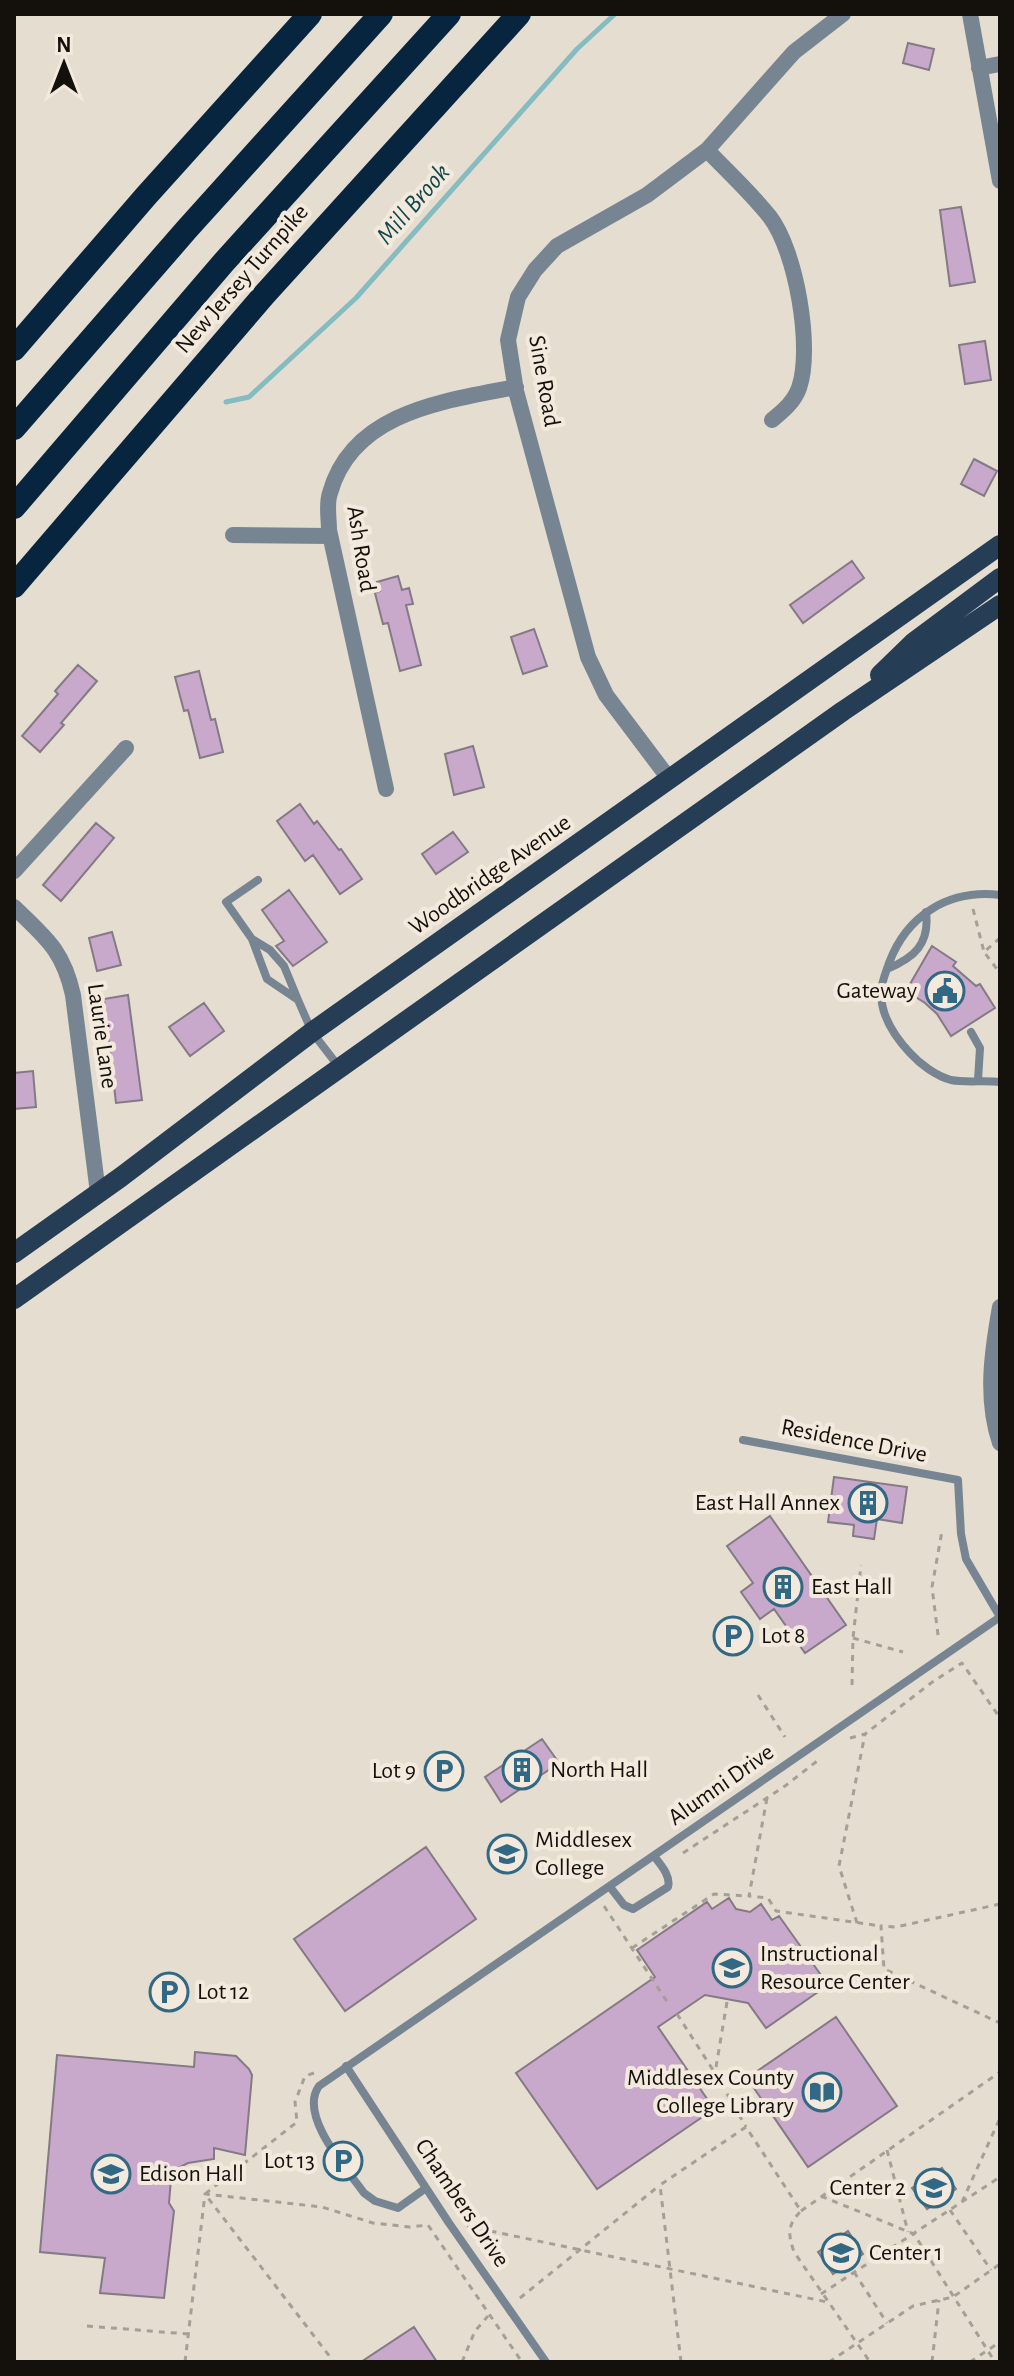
<svg xmlns="http://www.w3.org/2000/svg" width="1014" height="2376" viewBox="0 0 1014 2376" font-family="'Alegreya Sans',sans-serif">
	<style>
		.lines { fill: none; stroke-linecap: round; stroke-linejoin: round }
		.stream { stroke: #84bcc1; stroke-width: 5 }
		.building { fill: #c8a9cb; stroke: #847a85; stroke-width: 2 }
		.path { stroke: #a59f95; stroke-width: 3; stroke-dasharray: 6 6; stroke-linecap: butt }
		.service { stroke: #778593; stroke-width: 8 }
		.minor { stroke: #778593; stroke-width: 16 }
		.primary { stroke: #263e55; stroke-width: 20 }
		.motorway { stroke: #07253e; stroke-width: 24 }
		.labels { text-anchor: middle; dominant-baseline: central; stroke-width: 8; stroke-linejoin: round; paint-order: stroke }
		.street-label { font-size: 24px; fill: #14110d; stroke: #f3eadd }
		.poi-label { font-size: 24px; fill: #14110d; stroke: #f3eadd; text-anchor: start }
		.water-label { font-size: 26px; font-style: italic; fill: #13474b; stroke: #f3eadd }
	</style>
	<rect width="100%" height="100%" fill="#e5ddd0"/>
	<g class="lines">
		<path class="stream" d="M226 402 249 397 356 298 577 49 615 14"/>
	</g>
	<path class="building" d="M908 43 934 49 929 70 903 63Z
		M961 207 975 282 950 286 940 210Z
		M985 341 991 380 965 384 959 345Z
		M974 459 997 471 984 496 961 484Z
		M852 561 864 578 803 623 790 605Z
		M398 576 402 590 409 588 413 604 406 605 421 665 400 671 388 623 383 624 375 593 380 591 377 582Z
		M534 629 547 666 523 674 511 637Z
		M78 665 97 681 61 723 64 725 40 752 22 736 58 694 55 691Z
		M199 671 211 720 215 719 223 752 200 758 188 710 184 711 175 677Z
		M473 746 484 787 454 795 445 754Z
		M300 804 314 824 317 821 339 850 341 849 362 879 340 894 313 855 305 861 277 821Z
		M96 823 114 838 61 901 43 885Z
		M453 832 468 852 436 874 422 854Z
		M289 890 327 942 293 966 276 946 284 941 262 910Z
		M112 932 121 965 97 971 89 938Z
		M932 946 956 962 953 966 976 986 980 984 995 1008 951 1036 937 1014 925 1003 906 991Z
		M128 995 142 1100 116 1103 104 999Z
		M204 1003 224 1031 190 1056 169 1027Z
		M33 1071 36 1107 14 1109V1073Z
		M834 1477 907 1487 902 1523 877 1519 874 1539 853 1536 854 1525 828 1522Z
		M770 1516 846 1625 805 1653 774 1609 760 1619 741 1592 753 1583 727 1546Z
		M542 1739 559 1763 501 1802 485 1777Z
		M426 1847 476 1919 345 2011 294 1939Z
		M729 1898 736 1909 750 1912 761 1904 772 1920 779 1916 828 1985 766 2028 748 2003 705 1995 658 2027 714 2109 597 2189 516 2073 655 1977 637 1950 707 1902 712 1909Z
		M836 2017 897 2106 808 2167 747 2078Z
		M195 2052 236 2056 249 2069 252 2075 245 2155 214 2148V2159L188 2163 178 2168 171 2179 169 2203 174 2211 164 2298 100 2293 105 2258 40 2252 57 2055 194 2067Z
		M942 2168 956 2189 927 2209 912 2188Z
		M848 2231 863 2254 833 2274 818 2252Z
		M414 2327 437 2362H361Z"/>
	<g class="lines">
		<path class="path" d="M973 909 984 952
			M1000 938 984 952 1000 973
			M938 1635 932 1587 942 1531
			M853 1638 903 1652
			M852 1685 853 1638 861 1565
			M758 1695 785 1737
			M850 1738 865 1734 931 1683 962 1663 1000 1718
			M767 1798 749 1896 768 1898 776 1911 881 1926
			M683 1853 785 1786 821 1758
			M1000 1904 896 1927 881 1926 884 1969 1000 2023
			M604 1906 670 2006
			M857 1923 839 1866 865 1734
			M632 1948 714 1894 747 1896
			M727 2002 715 2073 746 2127
			M677 2014 715 2073
			M314 2073 305 2076 295 2102 297 2122 205 2194 334 2362
			M887 2150 908 2232
			M821 2196 914 2234 995 2362
			M962 2202 1000 2118
			M950 2210 991 2270
			M801 2211 1000 2072
			M467 2226 827 2302
			M854 2272 887 2323
			M821 2294 1000 2177
			M520 2298 660 2185
			M87 2326 188 2334
			M185 2362 205 2194 322 2207 373 2223 410 2227 428 2225 522 2362
			M462 2362 475 2331 488 2316
			M681 2362 660 2185 746 2127 801 2211C787 2225 788 2234 794 2252L870 2362
			M829 2362 913 2306 953 2297 1000 2264
			M932 2362 939 2300
			M970 2362 1000 2342"/>
		<path class="service" d="M258 880 226 902 252 939 270 950 284 966 298 1000
			M1000 895C949 889 907 915 889 963 886 972 881 983 881 993 881 1016 895 1037 910 1053 920 1064 936 1076 951 1080 966 1083 984 1080 1000 1082
			M252 939 267 979 298 1000 312 1032 339 1067
			M887 969C914 958 930 944 926 912
			M971 1032 980 1048 978 1080
			M610 1887 624 1905 633 1909 668 1887C671 1876 661 1865 654 1856
			M346 2066 449 2223 546 2362
			M426 2188 398 2208 375 2201 364 2193C346 2168 298 2115 319 2086L1000 1617 966 1559 961 1534 958 1480 743 1440"/>
		<path class="minor" d="M970 14 1000 181
			M979 68 1000 64
			M707 150C728 172 751 193 770 217 796 251 813 348 799 388 794 402 783 411 772 420
			M233 535 330 536
			M670 780 606 695 588 657 516 391 508 340 518 297 535 270 557 246 647 195 707 150 794 52 843 14
			M386 789 329 530C329 518 326 504 330 493 353 411 446 401 516 387
			M14 871 126 748
			M14 907C46 938 63 950 73 995L98 1193
			M1000 1307C992 1352 985 1399 1000 1443"/>
		<path class="primary" d="M880 675 914 642 1000 578
			M14 1253 121 1177 312 1032 1000 545
			M14 1299 843 711 1000 605"/>
		<path class="motorway" d="M14 349 146 196 310 14
			M14 428 187 229 381 14
			M14 507 224 262 449 14
			M14 586 264 295 519 14"/>
	</g>
	<defs>
		<symbol id="civic-ring" viewBox="-11 -11 22 22"><circle r="9.5" fill="#f3eadd" stroke="#316883" stroke-width="1.5"/><path d="M-.6-6.5H3V-4.5H.6V-3L4-1V1h2V6H-6V1h2V-1L-.6-3ZM-1.2 2.5V6h2.4V2.5Z" fill="#316883"/></symbol>
		<symbol id="building-ring" viewBox="-11 -11 22 22"><circle r="9.5" fill="#f3eadd" stroke="#316883" stroke-width="1.5"/><path d="M-4-6H4V6H1V3H-1V6H-4ZM-2.5-4.3h1.7v1.8h-1.7ZM.8-4.3h1.7v1.8H.8ZM-2.5-1h1.7V.8h-1.7ZM.8-1h1.7V.8H.8Z" fill="#316883"/></symbol>
		<symbol id="parking-ring" viewBox="-11 -11 22 22"><circle r="9.5" fill="#f3eadd" stroke="#316883" stroke-width="1.5"/><path d="M-3.5-5.5H1a3.5 3.5 0 0 1 0 7H-1V5.5H-3.5ZM-1-3.4V-.6H.8a1.4 1.4 0 0 0 0-2.8Z" fill="#316883"/></symbol>
		<symbol id="university-ring" viewBox="-11 -11 22 22"><circle r="9.5" fill="#f3eadd" stroke="#316883" stroke-width="1.5"/><path d="M0-5L7-2L0 1L-7-2ZM-4 1L0 2.5L4 1V4Q0 6-4 4Z" fill="#316883"/></symbol>
		<symbol id="library-ring" viewBox="-11 -11 22 22"><circle r="9.5" fill="#f3eadd" stroke="#316883" stroke-width="1.5"/><path d="M-6-4Q-3-5.5-.7-3.5V5Q-3 3-6 4ZM6-4Q3-5.5 .7-3.5V5Q3 3 6 4Z" fill="#316883"/></symbol>
	</defs>
	<g fill-rule="evenodd">
		<use href="#civic-ring" x="923" y="969" width="44" height="44"/>
		<use href="#building-ring" x="846" y="1481" width="44" height="44"/>
		<use href="#building-ring" x="761" y="1565" width="44" height="44"/>
		<use href="#parking-ring" x="711" y="1614" width="44" height="44"/>
		<use href="#building-ring" x="500" y="1748" width="44" height="44"/>
		<use href="#parking-ring" x="422" y="1749" width="44" height="44"/>
		<use href="#university-ring" x="485" y="1832" width="44" height="44"/>
		<use href="#university-ring" x="710" y="1946" width="44" height="44"/>
		<use href="#parking-ring" x="147" y="1970" width="44" height="44"/>
		<use href="#library-ring" x="800" y="2070" width="44" height="44"/>
		<use href="#parking-ring" x="321" y="2139" width="44" height="44"/>
		<use href="#university-ring" x="89" y="2152" width="44" height="44"/>
		<use href="#university-ring" x="912" y="2166" width="44" height="44"/>
		<use href="#university-ring" x="819" y="2231" width="44" height="44"/>
	</g>
	<g class="labels">
		<g class="street-label">
			<text transform="translate(242 279) rotate(-49)">New Jersey Turnpike</text>
			<text transform="translate(544 381) rotate(80)">Sine Road</text>
			<text transform="translate(361 549) rotate(81)">Ash Road</text>
			<text transform="translate(490 875) rotate(-35)">Woodbridge Avenue</text>
			<text transform="translate(102 1036) rotate(82)">Laurie Lane</text>
			<text transform="translate(854 1441) rotate(11)">Residence Drive</text>
			<text transform="translate(721 1785) rotate(-35)">Alumni Drive</text>
			<text transform="translate(462 2203) rotate(56)">Chambers Drive</text>
		</g>
		<g class="poi-label">
			<text x="917" y="991" text-anchor="end">Gateway</text>
			<text x="840" y="1503" text-anchor="end">East Hall Annex</text>
			<text x="811" y="1587">East Hall</text>
			<text x="761" y="1636">Lot 8</text>
			<text x="550" y="1770">North Hall</text>
			<text x="416" y="1771" text-anchor="end">Lot 9</text>
			<text x="535" y="1840">Middlesex<tspan x="535" dy="28">College</tspan></text>
			<text x="760" y="1954">Instructional<tspan x="760" dy="28">Resource Center</tspan></text>
			<text x="197" y="1992">Lot 12</text>
			<text x="794" y="2078" text-anchor="end">Middlesex County<tspan x="794" dy="28">College Library</tspan></text>
			<text x="315" y="2161" text-anchor="end">Lot 13</text>
			<text x="139" y="2174">Edison Hall</text>
			<text x="906" y="2188" text-anchor="end">Center 2</text>
			<text x="869" y="2253">Center 1</text>
		</g>
		<g class="water-label">
			<text transform="translate(413 204) rotate(-49)">Mill Brook</text>
		</g>
	</g>
	<rect width="1014" height="2376" fill="none" stroke="#14110d" stroke-width="32"/>
	<g transform="translate(64 64)" stroke="#f3eadd" stroke-width="6" paint-order="stroke">
	<path d="M0-6L14 30L0 20L-14 30Z" fill="#14110d"/>
	<text y="-12" font-size="22" font-weight="bold" text-anchor="middle" fill="#14110d">N</text>
	</g>
</svg>
